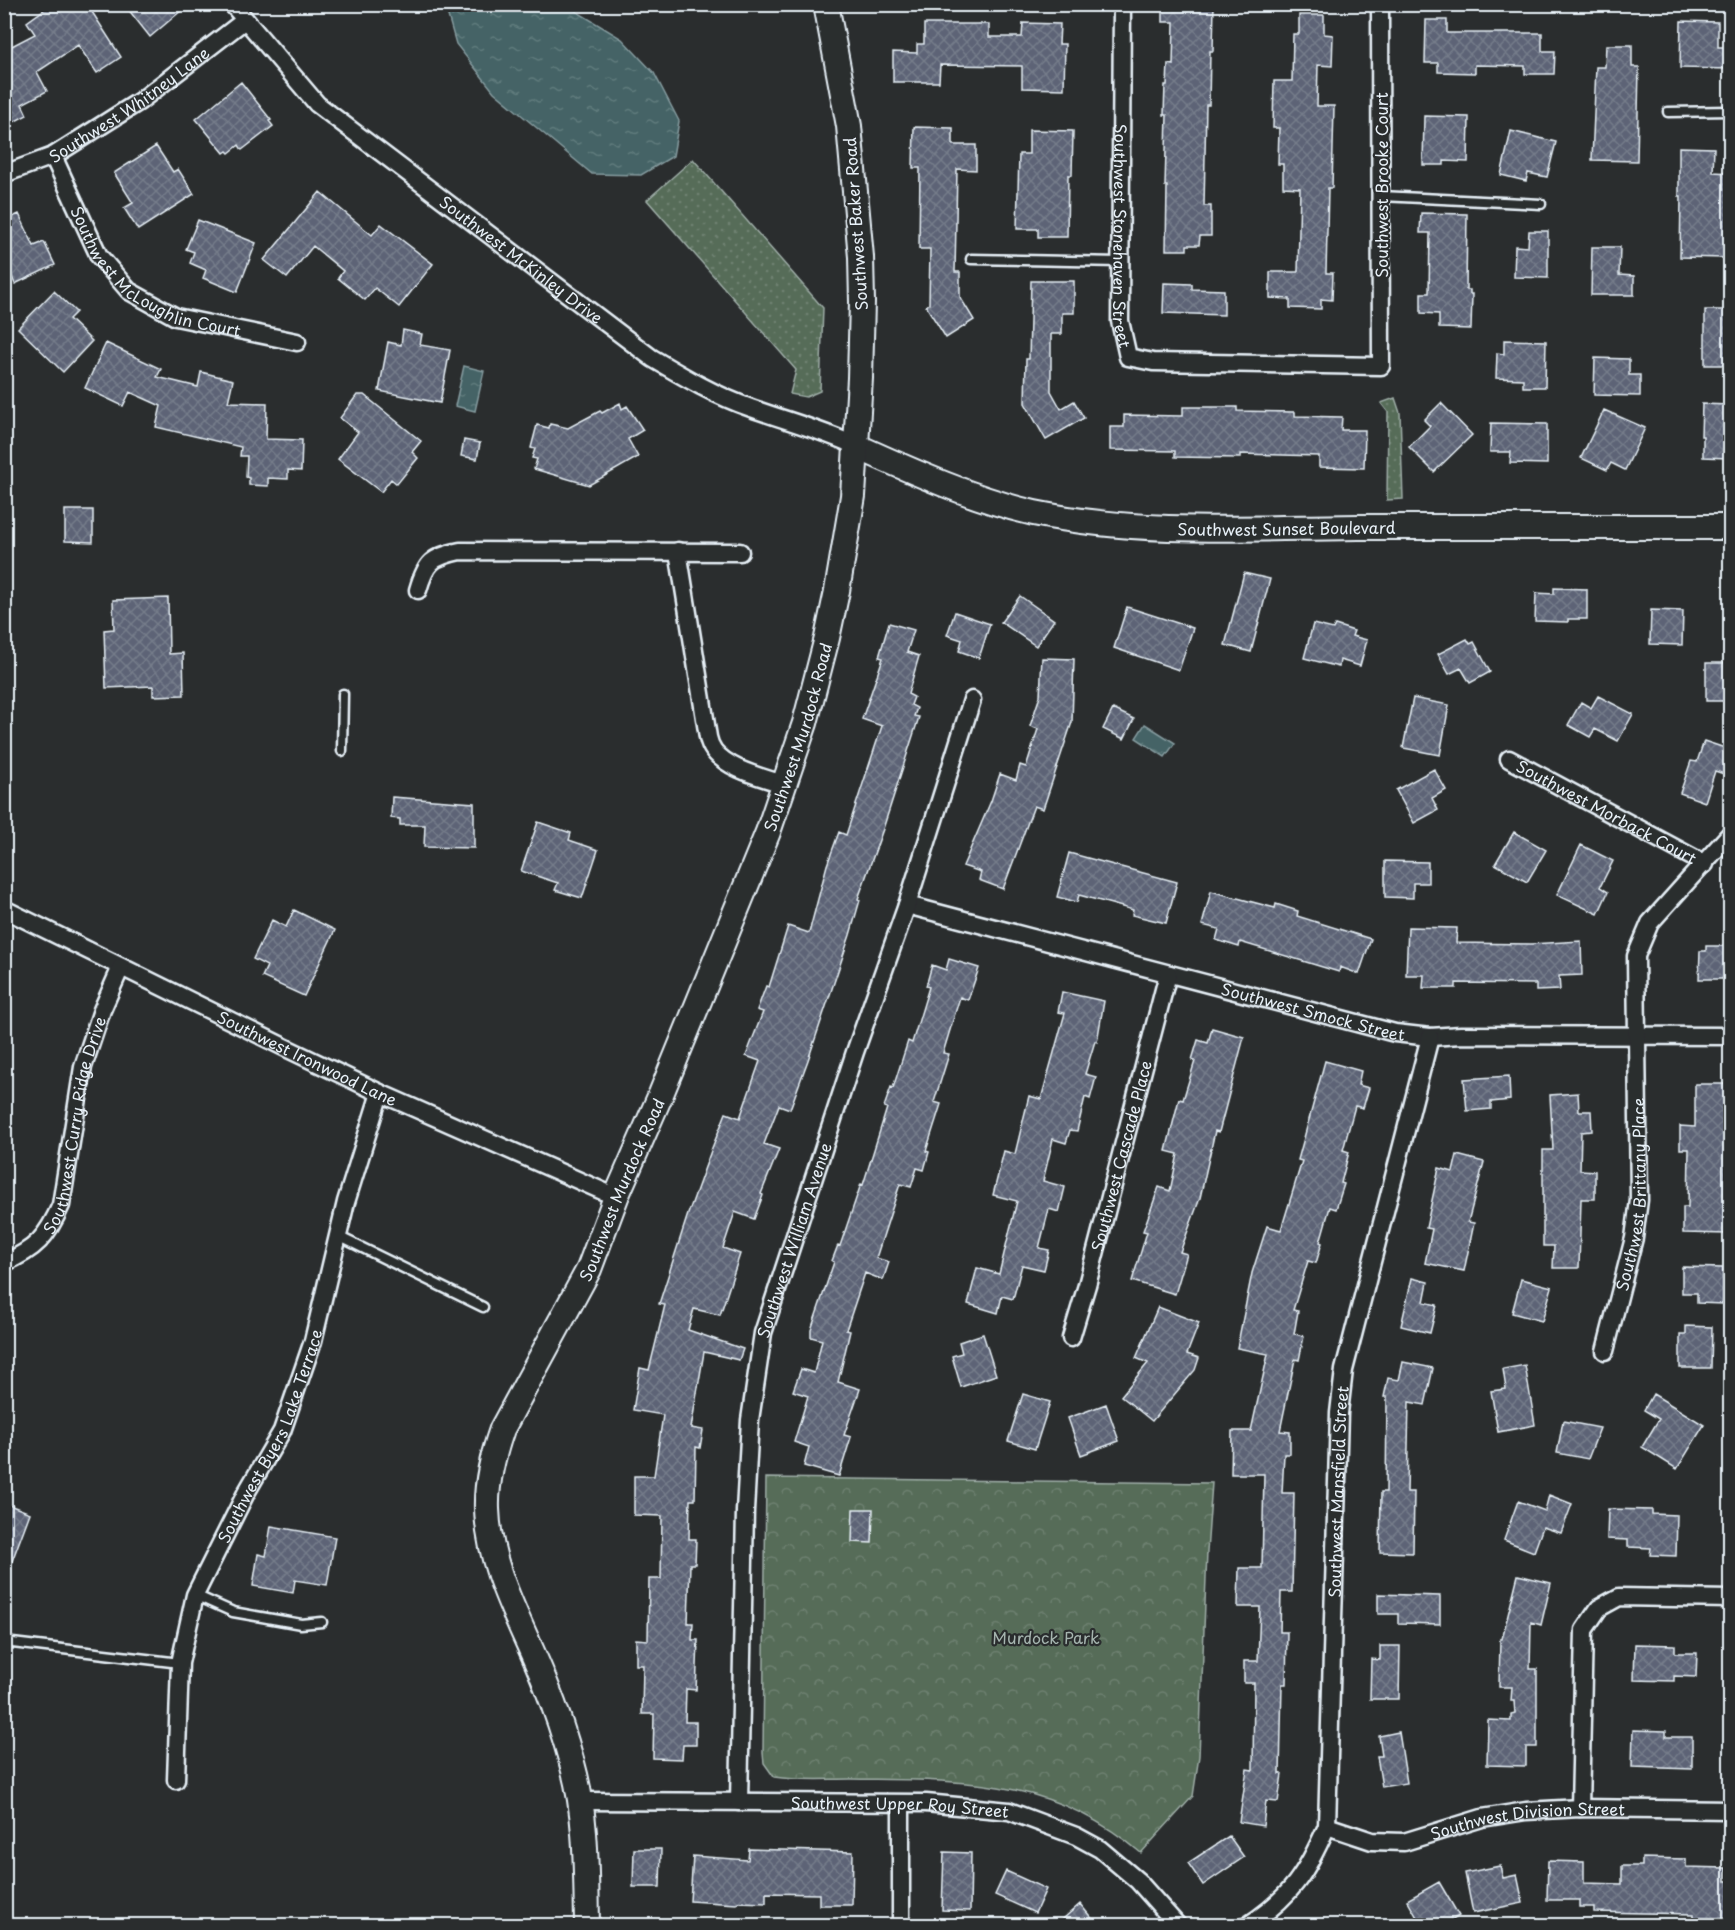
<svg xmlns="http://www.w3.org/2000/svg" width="1735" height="1930" viewBox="0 0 1735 1930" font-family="'Playpen Sans',sans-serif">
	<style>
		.grass { fill: url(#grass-dots); stroke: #9faea8; stroke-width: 1.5 }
		.park { fill: url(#park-crowns); stroke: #9faea8; stroke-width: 1.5 }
		.water { fill: url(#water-ripples); stroke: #869ca0; stroke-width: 1.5 }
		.building { fill: url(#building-cross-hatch); stroke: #e8f1f8; stroke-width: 1.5 }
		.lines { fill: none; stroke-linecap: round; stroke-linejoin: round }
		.lane-casing { stroke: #e8f1f8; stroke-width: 13 }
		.street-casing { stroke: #e8f1f8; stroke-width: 21 }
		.secondary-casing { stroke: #e8f1f8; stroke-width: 28 }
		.lane { stroke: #2a2d2e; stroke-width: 8 }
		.street { stroke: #2a2d2e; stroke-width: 16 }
		.secondary { stroke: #2a2d2e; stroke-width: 24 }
		.labels { text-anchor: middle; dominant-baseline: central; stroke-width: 4.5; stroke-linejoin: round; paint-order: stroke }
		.street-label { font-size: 16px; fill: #e8f1f8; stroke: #2a2d2e }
		.park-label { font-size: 16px; fill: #a6b5b0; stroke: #2a2d2e }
	</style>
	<defs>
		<pattern id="grass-dots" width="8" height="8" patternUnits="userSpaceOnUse" patternTransform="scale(1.5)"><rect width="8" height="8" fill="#566c58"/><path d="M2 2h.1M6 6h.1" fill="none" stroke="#6e8171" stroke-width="1.8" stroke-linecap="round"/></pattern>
		<pattern id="park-crowns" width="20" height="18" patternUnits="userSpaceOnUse" patternTransform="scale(1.5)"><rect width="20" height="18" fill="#566c58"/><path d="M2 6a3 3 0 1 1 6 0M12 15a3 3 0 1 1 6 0" fill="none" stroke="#6e8171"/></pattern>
		<pattern id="water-ripples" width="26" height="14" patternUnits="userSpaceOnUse" patternTransform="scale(1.5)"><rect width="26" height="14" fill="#456466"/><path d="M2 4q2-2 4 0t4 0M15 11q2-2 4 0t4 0" fill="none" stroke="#607b7d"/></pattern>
		<pattern id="building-cross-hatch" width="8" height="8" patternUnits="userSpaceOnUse" patternTransform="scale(1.5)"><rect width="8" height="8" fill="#5d6476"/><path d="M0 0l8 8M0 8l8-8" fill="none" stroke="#747b8a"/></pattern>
	</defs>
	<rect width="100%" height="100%" fill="#2a2d2e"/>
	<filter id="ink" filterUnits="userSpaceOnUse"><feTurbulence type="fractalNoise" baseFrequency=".0167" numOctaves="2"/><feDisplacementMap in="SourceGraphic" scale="12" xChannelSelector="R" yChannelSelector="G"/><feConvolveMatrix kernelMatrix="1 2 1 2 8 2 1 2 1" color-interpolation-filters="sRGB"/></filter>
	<g filter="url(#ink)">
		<path class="grass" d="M693 159 823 308 820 391 806 397 790 394 796 370 647 200Z
			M1395 398 1400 413 1403 499 1387 500 1388 412 1381 403Z"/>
		<path class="park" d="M766 1478 1212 1483 1207 1552 1199 1756 1193 1796 1141 1853C1051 1776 962 1781 851 1779 826 1779 799 1781 774 1777L764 1763 763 1753Z"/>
		<path class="water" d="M445 5H566L622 39 654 73 679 121 673 156 641 175 592 174 494 92 456 44Z
			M464 366 484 371 475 411 455 406Z
			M1145 724 1175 743 1165 757 1136 738Z"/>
		<path class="building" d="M52 4H87L121 57 97 73 78 45 37 72 47 91 22 104 27 115 4 127V50L35 34 27 22Z
			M124 4H189L150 37Z
			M1163 4H1214L1213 51H1210L1209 105H1206L1204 206H1211V236H1200L1199 245H1187V250H1166L1167 186H1165L1167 115H1164L1165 85H1167L1168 64 1173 65 1174 22H1163Z
			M1299 15H1324V34L1333 35 1332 66 1318 65 1317 106H1334L1332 188H1328L1326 273H1333L1332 300 1321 299V309L1290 308V299L1270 298V272H1298L1300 188 1283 187V164H1278L1279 128H1273L1274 81H1292L1293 34H1299Z
			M1426 20H1447V33H1542V51H1555L1554 74H1525V66L1475 65V73L1438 72V63H1425Z
			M1681 21 1718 22V47H1731V69L1680 68Z
			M1023 23 1060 24 1059 44H1065L1064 89 1022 88V66L940 65 939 82H893V52L917 53V44H924V24H989V37H1022Z
			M1606 45H1632V67H1639L1637 161 1592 160 1596 67H1605Z
			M241 82 271 120 269 121 273 126 242 150 239 145 229 153 227 151 224 153 196 119Z
			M1424 116 1469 117 1468 162 1444 161V165H1423Z
			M914 127 953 128V145H976V170L957 169 955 272H960V297L974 320 946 338 926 306 929 304 930 249H919L920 168H913Z
			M1029 130 1073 131 1072 175H1068L1067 237H1038V229H1017L1019 154H1029Z
			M1511 131 1556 142 1547 177 1528 173 1526 181 1501 175Z
			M156 146 173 172 178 169 194 194 138 230 124 208 133 203 114 173Z
			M1679 147 1714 148 1713 172 1731 173V237H1726L1725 258 1680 257 1681 196H1679Z
			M320 192 372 235 381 224 433 264 399 307 375 288 365 300 338 278 343 271 313 246 287 278 264 260Z
			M1421 213 1467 214 1466 290H1470V294H1472L1471 329 1439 328V314L1421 313V293H1429L1430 233H1420Z
			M19 214 34 246 44 242 55 265 15 284 11 275 4 278V221Z
			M198 220 256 243 237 292 203 278 206 270 190 263 194 252 186 249Z
			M1529 231H1548V278L1514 277 1515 246 1528 247Z
			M1592 247H1620L1619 275 1634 276V295H1591Z
			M1031 281H1074V313H1062V334H1051V391L1061 409 1074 401 1084 418 1046 440 1025 403 1026 359H1029Z
			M1164 283 1192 284V289L1224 290V315L1163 313Z
			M54 291 76 312 69 319 92 341 63 372 18 328Z
			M1705 310H1731V365H1705Z
			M403 330 422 334 420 345 450 350 440 403 379 391 388 342 401 345Z
			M1504 340 1546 341 1545 387H1523V379L1496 378 1497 353 1504 354Z
			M106 343 161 369 157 377 198 387 201 372 233 380 228 402 267 403 266 439 302 440 301 471 288 470V479L268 478V486L249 485V478L246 477 247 456H240L241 447 156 427 161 406 130 392 123 406 85 388Z
			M1595 358 1629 359V375H1640V396L1594 395Z
			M357 395H364L421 441 412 452 418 458 397 484 391 479 381 492 338 459 358 432 340 418Z
			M620 403 622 409 627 406 643 430 628 439 638 457 589 485 534 469 537 459 532 458 535 449 531 448 537 425 549 428 550 424 568 428 600 411 602 413Z
			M1441 403 1472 435 1434 472 1409 447 1430 426 1424 420Z
			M1702 404 1729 405 1728 458 1703 457V436H1701Z
			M1183 407H1237V411L1295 412V416L1342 417 1341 430H1365L1364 468 1319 467V456L1240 454V458L1175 457V451L1110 450V427H1124V415L1183 416Z
			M1604 410 1645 428 1625 470 1611 463 1607 470 1581 458Z
			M1491 423 1547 424V464L1510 463 1511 452H1490Z
			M464 440 480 443 477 459 461 456Z
			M65 510H93V542L65 541Z
			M1244 573 1270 579 1251 652 1225 645Z
			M1554 588 1587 589V619H1568V622L1535 621 1536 593 1554 594Z
			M1020 596 1054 620 1036 646 1001 622Z
			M168 598 169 654 183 653 184 695 153 696V686L106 688 104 630 114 629 113 600Z
			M1127 607 1193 628 1179 670 1114 648Z
			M1651 610 1683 611 1682 645 1650 644Z
			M955 612 990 624 979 658 959 651 962 640 947 635Z
			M889 623 914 630 907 652 919 656 908 694 914 697 911 705 917 708 914 716 919 717 883 829 858 899 860 900 850 935 808 1060 790 1109 779 1105 764 1144 779 1149 761 1194 763 1195 754 1219 735 1212 723 1248 740 1254 720 1315 694 1309 688 1330 743 1349 739 1360 704 1352 691 1428 703 1430 700 1448 696 1447 695 1500H690L689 1539H696L695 1564H690L688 1623H693L692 1640H698L697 1666 696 1690 686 1689 685 1722H696V1745H683L682 1759 653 1758 654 1714H642L643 1665H636V1639L648 1640 649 1579H661L662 1516 634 1515V1476H654L663 1415 633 1410 640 1368 649 1370 665 1305 659 1304 688 1214 712 1148 726 1113 740 1118 760 1061 746 1056 763 1012 757 1010 766 986 769 987 788 926 809 933 827 865 839 832 846 835 882 726 862 719 883 658 879 657Z
			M1313 624 1333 629 1335 625 1354 631 1352 636 1367 640 1360 666 1340 660 1339 667 1304 658Z
			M1467 639 1470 644 1474 642 1490 672 1470 683 1461 668 1449 674 1438 654Z
			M1042 658 1074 659 1072 722 1043 809 1034 806 1003 889 979 880 981 872 963 866 991 801 1000 774 1016 780 1020 765 1026 767 1038 729 1030 726 1040 696Z
			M1706 663H1731L1730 701H1706Z
			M1598 696 1633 714 1618 741 1595 729 1590 737 1568 725 1581 702 1591 708Z
			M1413 698 1449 705 1440 755 1403 748Z
			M1113 709 1134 719 1124 739 1103 729Z
			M1704 741 1731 750 1724 774 1715 771 1705 802 1680 793 1691 761 1697 762Z
			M1434 769 1446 790 1432 798 1438 810 1414 823 1396 790Z
			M392 797 474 803V848L424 847 425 825H400V819L391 818Z
			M538 822 571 833 569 840 598 850 582 898 555 890 558 883 521 871Z
			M1514 832 1546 850 1527 882 1495 864Z
			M1581 845 1613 861 1600 887 1608 892 1598 914 1557 895Z
			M1069 853 1177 882 1166 923 1132 915 1133 910 1079 895 1077 902 1057 897Z
			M1385 861 1428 862V883H1413V898L1385 897Z
			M1211 891 1275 908 1276 904 1298 911 1297 916 1371 939 1359 974 1340 967 1339 972 1240 942 1239 947 1216 940 1219 929 1202 925Z
			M294 910 335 930 304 996 262 977 267 966 253 959 272 920 286 927Z
			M1408 927 1457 928 1456 943 1531 944 1581 941 1582 975 1559 976 1560 990 1536 991V984L1456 983V988H1423L1424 975H1406Z
			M1706 946H1728L1727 979H1699L1700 951H1706Z
			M949 959 979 968 968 1000 960 997 943 1053 949 1054 934 1102 941 1104 926 1151 929 1152 924 1170 917 1168 911 1187 900 1184 876 1258 889 1262 883 1280 865 1273 846 1330 850 1331 838 1382 860 1389 844 1435 851 1437 839 1476 804 1466 809 1447 794 1442 808 1396 793 1391 801 1369 814 1373 822 1340 811 1337V1330L834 1262 832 1261 838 1245 840 1246 861 1184 863 1185 887 1108 884 1107 891 1087 893 1088 908 1041 912 1043 929 987 926 986 932 965 946 970Z
			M1062 992 1104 1001 1097 1042 1095 1041 1085 1074 1096 1077 1090 1099 1085 1097 1077 1131 1070 1130 1066 1143 1053 1139 1043 1181 1065 1187 1059 1212 1049 1209 1039 1248 1049 1250 1044 1270 1022 1265 1013 1299 1002 1296 998 1313 968 1304 977 1268 999 1274 1017 1201 993 1195 1004 1151 1015 1154 1029 1096 1041 1099 1065 1013 1058 1012Z
			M1212 1028 1244 1037 1219 1132 1215 1131 1200 1198 1180 1252 1187 1254 1175 1294 1132 1281 1147 1232 1143 1231 1159 1187 1170 1191 1178 1154 1166 1151 1179 1099 1183 1100 1195 1061 1192 1060 1198 1040 1208 1043Z
			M1325 1061 1361 1071 1358 1085 1369 1088 1363 1108 1355 1106 1343 1150 1349 1152 1341 1183 1344 1184 1336 1209 1330 1207 1320 1242 1322 1243 1316 1263 1308 1261 1293 1310 1298 1311 1294 1334 1304 1336 1299 1360 1295 1359 1280 1431 1290 1432V1454H1284L1282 1493H1294L1292 1592H1281L1280 1632H1287L1286 1684H1282L1280 1774H1282L1278 1802 1266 1801 1263 1826 1239 1822 1247 1769 1253 1770 1254 1683H1244V1661H1258L1260 1607H1238L1239 1568H1262L1264 1474H1231L1232 1431H1251L1268 1354 1237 1348 1252 1273 1267 1226 1281 1230 1302 1161 1298 1160Z
			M1509 1076 1510 1100 1491 1102V1109L1467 1111 1464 1079Z
			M1695 1084H1731V1113H1727L1725 1194H1730L1729 1234 1683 1233V1207H1688L1689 1149H1680V1126L1695 1127Z
			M1578 1093 1579 1111H1591L1592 1131 1581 1132 1580 1170 1595 1171V1199H1581L1579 1268H1553L1554 1246H1543V1150H1553L1550 1095Z
			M1457 1155 1484 1162 1468 1222 1474 1223 1464 1271 1425 1263 1432 1229 1426 1228 1439 1168 1453 1172Z
			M1682 1267 1723 1268V1304L1697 1303V1293H1682Z
			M1412 1278 1428 1282 1424 1302 1437 1305 1430 1333 1401 1326Z
			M1521 1279 1552 1287 1542 1321 1512 1313Z
			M1158 1307 1199 1323 1187 1354 1199 1358 1195 1370 1152 1421 1121 1396 1148 1363 1136 1358Z
			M1686 1326 1712 1327 1711 1368H1680V1335H1686Z
			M983 1334 996 1375 961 1387 952 1356 962 1353 959 1342Z
			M1403 1362 1433 1368 1425 1405 1409 1402 1407 1492H1414L1413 1553 1380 1552 1381 1492H1386L1387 1397H1384L1388 1378 1399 1380Z
			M1525 1365 1535 1425 1498 1432 1491 1391 1506 1389 1503 1369Z
			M1023 1394 1050 1402 1035 1449 1008 1441Z
			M1653 1394 1704 1425 1677 1469 1642 1447 1659 1419 1644 1410Z
			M1106 1404 1119 1441 1081 1455 1068 1418Z
			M1563 1421 1600 1428 1588 1459 1557 1453Z
			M1549 1495 1572 1504 1561 1533 1543 1527 1534 1552 1504 1540 1518 1501 1545 1511Z
			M4 1503 30 1513 6 1577H4Z
			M853 1509H873L872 1543 852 1542Z
			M1608 1509 1652 1510V1514L1677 1515 1676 1556 1650 1555 1651 1548 1628 1547V1540L1607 1539Z
			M271 1526 335 1537 327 1585 295 1580 293 1593 253 1586 258 1554 266 1556Z
			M1518 1575 1551 1583 1541 1625 1531 1622 1530 1669H1537V1747H1526V1766L1487 1765 1488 1720 1511 1721V1714L1515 1713 1514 1701H1511L1512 1687H1499L1500 1639H1502Z
			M1378 1594 1440 1596V1624L1398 1623V1614H1378Z
			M1635 1644 1675 1645V1653H1697L1696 1677 1674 1676V1681L1634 1680Z
			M1380 1646H1400L1399 1699H1370L1371 1659 1380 1660Z
			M1633 1730 1666 1731V1737H1692V1769L1632 1767Z
			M1399 1732 1407 1783 1382 1787 1377 1756H1382L1379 1736Z
			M1229 1836 1244 1857 1203 1885 1188 1863Z
			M634 1849H661L660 1887H633Z
			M749 1849 853 1852 852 1905H819V1894L766 1893V1903L738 1902 737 1904 690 1901 693 1856 748 1860Z
			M944 1852 971 1853 970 1911 942 1910Z
			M1642 1858 1686 1859V1867L1726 1868V1881H1731V1919L1694 1918V1914L1594 1912V1907H1580V1900H1547L1548 1861 1584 1862V1883L1622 1884V1866H1642Z
			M1500 1866 1503 1878 1517 1875 1523 1903 1473 1913 1465 1873Z
			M1006 1871 1046 1889 1035 1913 995 1895Z
			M1439 1882 1459 1916 1443 1926H1422L1407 1900Z
			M1080 1904 1098 1926H1055Z"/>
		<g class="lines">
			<defs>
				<path id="lane" d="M1668 112 1730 111
					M1381 196 1541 204
					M971 259 1120 262
					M342 751 343 694
					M338 1236 483 1307
					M195 1595 233 1612 301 1624 322 1622
					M4 1642 180 1663"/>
				<g id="street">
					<path id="s1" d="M232 4 317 104 652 358C684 377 716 396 751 408 787 421 822 430 856 446"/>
					<path id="s2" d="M1122 4 1120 321 1128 357 1153 362 1381 366 1380 4"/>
					<path id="s3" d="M53 156 99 256 129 291 176 317 297 342"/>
					<path id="s4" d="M4 174 53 156 140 101 245 20"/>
					<path d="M678 551 708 737C709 742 711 747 714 751 729 770 763 777 785 785"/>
					<path d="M418 590C426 562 432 557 460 551L740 552"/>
					<path id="s5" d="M1509 759 1705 864"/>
					<path id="s6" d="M907 905 1395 1033 1430 1037 1461 1035 1730 1036"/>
					<path id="s7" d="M4 909 284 1047 380 1093 616 1197"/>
					<path id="s8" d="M4 1263C36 1249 47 1237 61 1205L83 1067 102 1010 121 967"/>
					<path id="s9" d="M1071 1338 1087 1285 1168 974"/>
					<path id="s10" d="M1605 1351 1634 1238 1639 1200 1636 956 1650 923 1730 834"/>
					<path id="s11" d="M176 1780 180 1663 195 1595 246 1493 282 1431 313 1341 346 1202 380 1093"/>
					<path id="s12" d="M582 1801 926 1803 1009 1811 1076 1836 1100 1849 1138 1881 1178 1926"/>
					<path id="s13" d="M739 1802 745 1511 750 1420 763 1333 855 1052 907 905 972 700"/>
					<path d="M1580 1808 1584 1630 1599 1608 1619 1597 1730 1599"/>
					<path id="s14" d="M1327 1826 1372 1841 1404 1842 1482 1818 1526 1811 1580 1808 1730 1810"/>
					<path d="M901 1926V1804"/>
					<path id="s15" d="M1247 1926C1291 1897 1306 1874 1327 1826L1339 1413 1344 1370 1430 1037"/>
				</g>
				<g id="secondary">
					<path id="s16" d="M856 446C911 471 976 500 1034 513 1141 535 1251 528 1359 527 1483 526 1607 527 1730 527"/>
					<path id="s17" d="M587 1926C586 1870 587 1816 572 1763 565 1737 556 1710 546 1685 524 1627 489 1573 487 1509 486 1481 493 1455 502 1429L589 1269 616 1197 661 1094 768 832 805 723 827 638 837 591 853 496 860 378 862 302 861 257 849 126 826 4"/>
				</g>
			</defs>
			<use href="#lane" class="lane-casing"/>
			<use href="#street" class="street-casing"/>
			<use href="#secondary" class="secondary-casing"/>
			<use href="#lane" class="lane"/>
			<use href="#street" class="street"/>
			<use href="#secondary" class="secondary"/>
		</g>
	</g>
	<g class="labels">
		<g class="street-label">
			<text stroke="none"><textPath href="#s4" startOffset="144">Southwest Whitney Lane</textPath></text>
			<text transform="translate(1381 185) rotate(-90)">Southwest Brooke Court</text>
			<text transform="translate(855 224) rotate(-94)">Southwest Baker Road</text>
			<text stroke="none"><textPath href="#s2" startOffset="232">Southwest Stonehaven Street</textPath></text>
			<text stroke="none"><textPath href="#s1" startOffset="388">Southwest McKinley Drive</textPath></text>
			<text stroke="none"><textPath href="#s3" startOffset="166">Southwest McLoughlin Court</textPath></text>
			<text stroke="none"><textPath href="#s16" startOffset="444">Southwest Sunset Boulevard</textPath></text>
			<text stroke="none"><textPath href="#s17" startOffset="1269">Southwest Murdock Road</textPath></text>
			<text stroke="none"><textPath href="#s5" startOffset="111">Southwest Morback Court</textPath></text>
			<text stroke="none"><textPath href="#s6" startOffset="420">Southwest Smock Street</textPath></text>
			<text stroke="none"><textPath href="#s7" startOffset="338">Southwest Ironwood Lane</textPath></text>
			<text stroke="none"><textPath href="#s8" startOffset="165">Southwest Curry Ridge Drive</textPath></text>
			<text stroke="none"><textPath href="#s9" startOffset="189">Southwest Cascade Place</textPath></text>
			<text stroke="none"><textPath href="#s17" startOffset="783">Southwest Murdock Road</textPath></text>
			<text stroke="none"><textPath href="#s10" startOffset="160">Southwest Brittany Place</textPath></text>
			<text stroke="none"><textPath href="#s13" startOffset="568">Southwest William Avenue</textPath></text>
			<text stroke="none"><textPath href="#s11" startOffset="363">Southwest Byers Lake Terrace</textPath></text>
			<text stroke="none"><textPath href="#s15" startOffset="465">Southwest Mansfield Street</textPath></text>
			<text stroke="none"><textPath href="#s12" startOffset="318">Southwest Upper Roy Street</textPath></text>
			<text stroke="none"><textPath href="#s14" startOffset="206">Southwest Division Street</textPath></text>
		</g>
		<g class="park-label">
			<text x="1046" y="1637">Murdock Park</text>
		</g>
	</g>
	<rect width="1735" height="1930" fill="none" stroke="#2a2d2e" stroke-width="24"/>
	<rect x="12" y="12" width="1711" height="1906" fill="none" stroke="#e8f1f8" stroke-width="2" filter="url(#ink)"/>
</svg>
